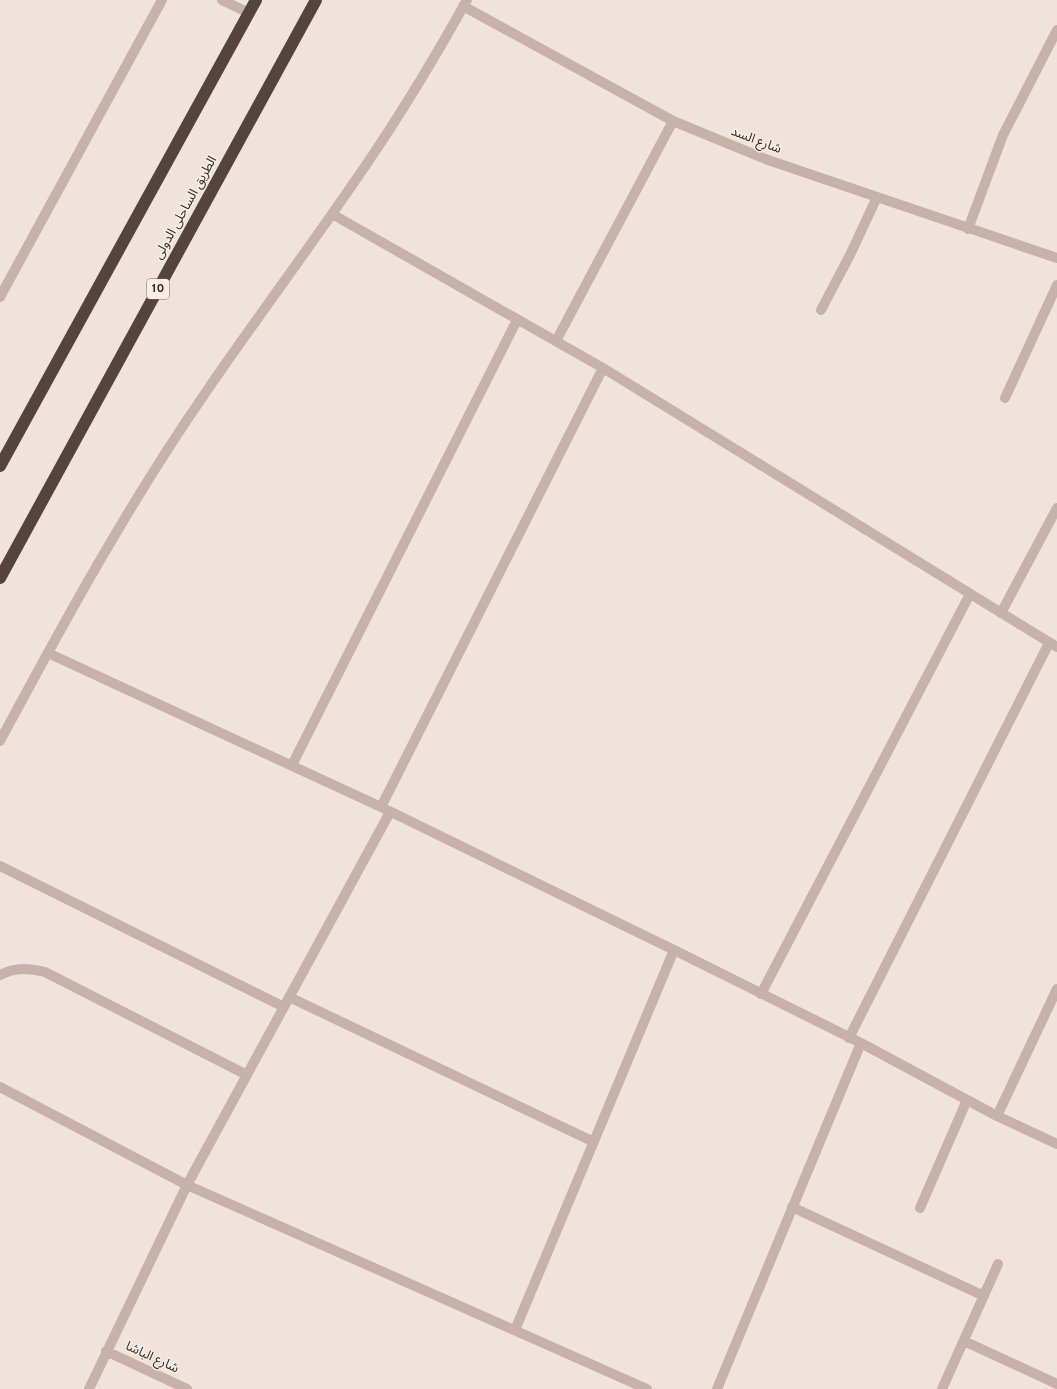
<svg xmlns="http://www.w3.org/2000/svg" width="1057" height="1389" viewBox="0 0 1057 1389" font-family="Overpass,'Noto Sans Arabic',sans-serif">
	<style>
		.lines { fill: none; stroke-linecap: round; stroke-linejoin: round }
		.minor { stroke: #c7b2a9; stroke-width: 10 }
		.highway { stroke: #554340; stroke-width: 12 }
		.labels { text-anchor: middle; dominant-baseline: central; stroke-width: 3; stroke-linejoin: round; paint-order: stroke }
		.shield { fill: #f8eee8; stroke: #706562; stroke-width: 1 }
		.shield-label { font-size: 12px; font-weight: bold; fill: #352a28 }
		.street-label { font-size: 13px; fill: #352a28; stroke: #f8eee8 }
	</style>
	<rect width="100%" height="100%" fill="#f0e3dc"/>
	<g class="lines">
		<path class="minor" d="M222 0 249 13
			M463 6 673 121 768 160 1057 258
			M332 214 603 368 1057 647
			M968 229 1003 135 1057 30
			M0 297 162 0
			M821 310 850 255 877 197
			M556 341 673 121
			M1005 398 1057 285
			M1001 613 1057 508
			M48 653 381 807 674 950 861 1043 997 1116 1057 1144
			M0 741C64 622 129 503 206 392 262 310 323 230 378 147 410 99 439 50 467 0
			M292 765 517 320
			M381 807 603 368
			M0 866 284 1007
			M0 975C16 967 28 968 45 972L247 1075
			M761 994 970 594
			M289 997 594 1142
			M849 1038 1049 643
			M0 1087 187 1185 647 1389
			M997 1116 1057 989
			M792 1207 984 1296
			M920 1208 967 1100
			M515 1330 674 950
			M964 1341 1057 1384
			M106 1351 187 1389
			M89 1389 187 1185 390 812
			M717 1389 861 1043
			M942 1389 998 1264"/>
		<path class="highway" d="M0 466 256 0
			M0 578 316 0"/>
	</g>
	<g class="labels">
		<rect class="shield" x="147" y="279" width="22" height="20" rx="3"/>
		<g class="shield-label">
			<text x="158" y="289">10</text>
		</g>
		<g class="street-label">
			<text transform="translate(756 141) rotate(21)">شارع السد</text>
			<text transform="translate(186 208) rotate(-61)">الطريق الساحلى الدولى</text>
			<text transform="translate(152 1358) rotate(25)">شارع الباشا</text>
		</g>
	</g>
</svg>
